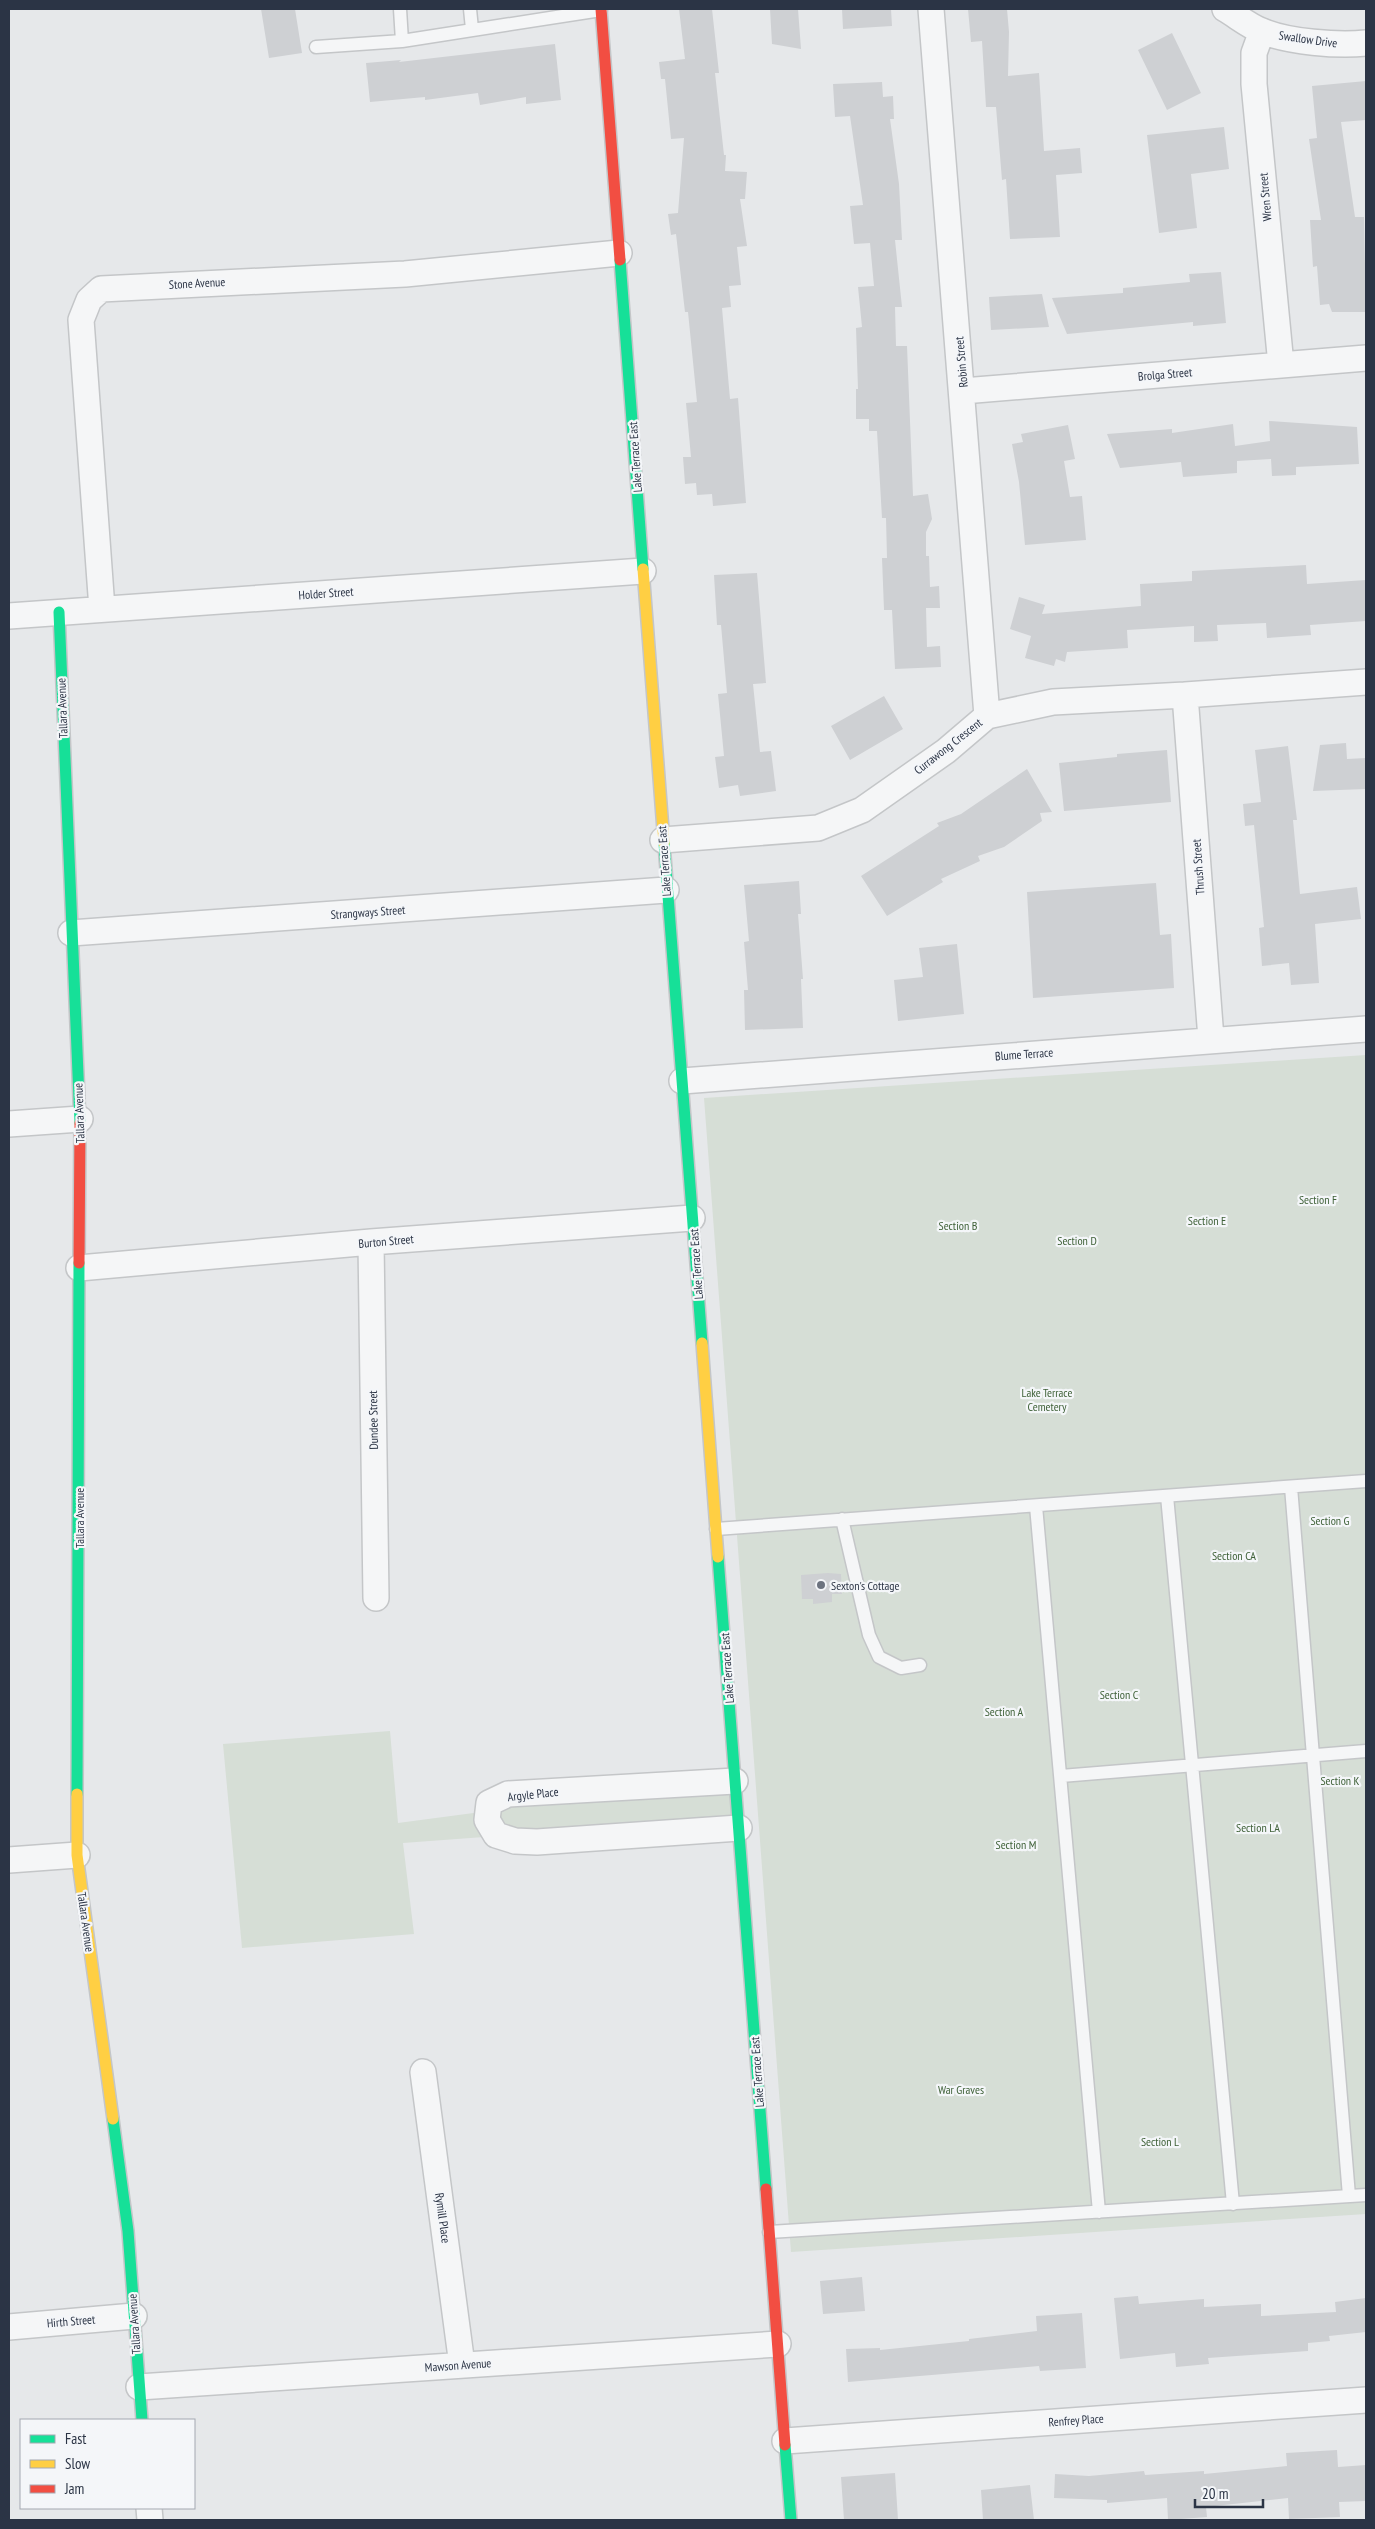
<svg xmlns="http://www.w3.org/2000/svg" width="1375" height="2529" viewBox="0 0 1375 2529" font-family="'PT Sans Narrow',sans-serif">
	<style>
		.green { fill: #d6ded6 }
		.building { fill: #ced0d3 }
		.lines { fill: none; stroke-linecap: round; stroke-linejoin: round }
		.lane-casing { stroke: #c4c6c8; stroke-width: 15 }
		.street-casing { stroke: #c4c6c8; stroke-width: 28 }
		.fast-casing { stroke: #c4c6c8; stroke-width: 14 }
		.slow-casing { stroke: #c4c6c8; stroke-width: 14 }
		.jam-casing { stroke: #c4c6c8; stroke-width: 14 }
		.lane { stroke: #f5f6f7; stroke-width: 12 }
		.street { stroke: #f5f6f7; stroke-width: 25 }
		.fast { stroke: #16e098; stroke-width: 11 }
		.slow { stroke: #ffcf43; stroke-width: 11 }
		.jam { stroke: #f24e42; stroke-width: 11 }
		.poi-dot { fill: #6c737f; stroke: #f4f6f9; stroke-width: 2 }
		.labels { text-anchor: middle; dominant-baseline: central; stroke-width: 4.5; stroke-linejoin: round; paint-order: stroke }
		.street-label { font-size: 12px; fill: #2b3445; stroke: #f4f6f9 }
		.park-label { font-size: 12px; fill: #3f6138; stroke: #f4f6f9 }
		.poi-label { font-size: 12px; fill: #2b3445; stroke: #f4f6f9; text-anchor: start }
	</style>
	<rect width="100%" height="100%" fill="#e6e8ea"/>
	<path class="green" d="M1366 1055V2214L791 2252 704 1098Z
		M390 1731 398 1823 481 1812 484 1837 403 1843 414 1934 242 1948 223 1744Z
		M731 1786 735 1823 500 1831 494 1807Z"/>
	<path class="building" d="M261 9H295L302 53 269 58Z
		M679 9H712L719 73H715L724 155H726L725 171 747 172 745 199H740L747 246 737 247 741 285 729 286 731 307 722 308 730 399 738 398 746 503 713 506 712 494 697 495 696 483 685 484 683 457H691L686 403 697 402 688 312H685L676 234 671 235 668 214 678 213 684 138 671 139 665 79H661L659 62 685 59Z
		M770 9H798L801 49 772 44Z
		M842 9H891L892 26 843 29Z
		M968 9H1007L1009 32 1008 76 1039 73 1044 151 1080 148 1082 173 1056 175 1060 237 1010 239 1006 179 1002 180 996 107H986L982 41 971 42Z
		M1172 33 1201 93 1167 110 1138 50Z
		M555 44 561 100 526 104V97L480 105 478 93 425 100V97L370 102 366 63 401 60 399 62Z
		M1366 81V120L1341 122 1355 217H1364L1366 312H1332L1329 304 1320 305 1317 266 1313 267 1310 220H1321L1309 139 1317 138 1312 86Z
		M882 82 883 97 893 96 894 119H890L899 184 902 240H895L902 307H895L896 346H907L913 496 928 494 932 519 926 532V556H929L930 587 939 586 940 608H926L927 647 940 646 941 667 895 669 892 610H884L882 558H887L886 518H882L877 431H869V419H856V389H858L856 328 862 327 858 287 874 286 870 243 854 244 850 206 863 205 850 116 835 117 833 84Z
		M1224 127 1229 169 1191 174 1197 228 1159 233 1147 135Z
		M1221 272 1226 323 1193 326V322L1067 334 1052 298 1123 293V288L1190 282 1189 274Z
		M1042 294 1049 327 991 330 989 297Z
		M1269 421 1357 427 1359 464 1296 467V475L1272 476 1271 459 1237 461V473L1183 477 1181 462 1120 468 1107 434 1172 429V433L1233 424 1235 446 1270 441Z
		M1068 425 1075 459 1064 461 1070 497 1082 496 1086 540 1025 545 1019 482 1012 444 1023 442 1021 434Z
		M1306 565 1307 584 1366 580V621L1310 625 1311 635 1267 638 1266 623 1217 625 1218 641 1194 642V626L1127 630 1128 648 1067 652 1065 662 1056 659 1054 666 1025 658 1031 636 1010 629 1019 597 1045 605 1042 614 1141 606 1140 584 1192 581V571Z
		M757 573 766 683 753 684 760 752 771 751 776 791 740 796 738 785 719 788 715 757 724 756 718 694 727 693 721 625H717L714 575Z
		M884 696 903 729 850 760 831 726Z
		M1346 743 1347 759 1366 758V789L1313 791 1320 745Z
		M1288 746 1297 820H1293L1300 894 1357 887 1361 919 1315 924 1319 983 1291 985 1289 963 1262 966 1259 928 1264 927 1254 825 1245 826 1243 804 1261 802 1255 750Z
		M1167 750 1171 802 1064 811 1059 763 1117 757V754Z
		M1027 769 1052 812 1040 813 1042 821 1004 847 978 856 980 861 941 879 943 882 887 916 861 876 939 826 937 823 961 814Z
		M799 881 801 914H798L803 979H801L803 1028 745 1030 744 990H748L744 942 749 941 744 885Z
		M1156 883 1160 935 1171 934 1174 988 1033 998 1027 892Z
		M957 944 964 1014 898 1021 894 980 923 977 919 948Z
		M828 1573 841 1574 842 1594H832V1602L813 1604V1599H802L801 1575Z
		M862 2277 865 2311 823 2314 820 2281Z
		M1138 2296 1139 2304 1204 2299V2307L1261 2304V2316L1336 2312 1335 2302 1366 2298V2332L1329 2336 1330 2341 1308 2343V2351L1208 2358 1209 2364 1176 2367 1175 2353 1120 2359 1114 2298Z
		M1082 2313 1086 2368 1040 2371 1039 2366 848 2382 846 2349 880 2348V2350L969 2341V2339L1037 2331 1036 2316Z
		M1337 2450 1338 2467 1366 2465V2501L1339 2502 1340 2517 1289 2519 1288 2498 1206 2507 1207 2517 1168 2520 1167 2498 1107 2503V2500L1054 2498 1055 2474 1089 2476 1144 2471 1145 2475 1204 2471V2474L1287 2466 1286 2453Z
		M895 2473 898 2520H844L841 2477Z
		M1030 2485 1034 2520H983L981 2490Z"/>
	<g class="lines">
		<defs>
			<path id="lane" d="M470 9 472 29
				M402 41 601 10
				M316 47 402 41 400 9
				M1291 1487 1349 2196
				M1167 1496 1233 2204
				M1036 1506 1099 2212
				M842 1519 869 1635 879 1657 901 1668 920 1665
				M716 1529 1366 1481
				M1061 1776 1366 1751
				M769 2232 1366 2195"/>
			<path id="street" d="M931 9 987 716
				M1225 9C1237 16 1249 26 1262 31 1288 42 1338 46 1366 43
				M1262 31 1254 53V84L1281 365
				M963 391 1366 358
				M102 609 81 320 89 300 101 289 405 274 619 253
				M9 616 643 571
				M1185 695 1211 1039
				M663 840 818 828 862 810 946 751 987 716 1053 702 1185 695 1366 682
				M71 933 666 890
				M682 1081 1366 1029
				M9 1124 80 1119
				M371 1242 376 1598
				M79 1268 371 1242 692 1218
				M735 1781 508 1794 489 1803 487 1820 496 1835 515 1841 537 1842 739 1828
				M9 1860 77 1855
				M423 2072 462 2365
				M9 2327 134 2316
				M139 2387 778 2344
				M785 2441 1366 2400
				M149 2508 150 2520"/>
			<path id="fast" d="M620 260 643 569
				M59 612 80 1123
				M664 843 702 1343
				M718 1557 766 2189
				M77 1794 79 1263
				M113 2119 128 2231 142 2420
				M785 2445 791 2520"/>
			<path id="slow" d="M643 569 664 843
				M702 1343 718 1557
				M77 1794V1855L113 2119"/>
			<path id="jam" d="M601 9 620 260
				M79 1263 80 1123
				M766 2189 785 2445"/>
		</defs>
		<use href="#lane" class="lane-casing"/>
		<use href="#street" class="street-casing"/>
		<use href="#fast" class="fast-casing"/>
		<use href="#slow" class="slow-casing"/>
		<use href="#jam" class="jam-casing"/>
		<use href="#lane" class="lane"/>
		<use href="#street" class="street"/>
		<use href="#fast" class="fast"/>
		<use href="#slow" class="slow"/>
		<use href="#jam" class="jam"/>
	</g>
	<circle class="poi-dot" cx="821" cy="1585" r="5"/>
	<g class="labels">
		<g class="street-label">
			<text transform="translate(1308 39) rotate(8)">Swallow Drive</text>
			<text transform="translate(1265 197) rotate(-95)">Wren Street</text>
			<text transform="translate(197 283) rotate(-3)">Stone Avenue</text>
			<text transform="translate(961 362) rotate(-95)">Robin Street</text>
			<text transform="translate(1165 374) rotate(-5)">Brolga Street</text>
			<text transform="translate(635 457) rotate(-94)">Lake Terrace East</text>
			<text transform="translate(326 593) rotate(-4)">Holder Street</text>
			<text transform="translate(62 708) rotate(-92)">Tallara Avenue</text>
			<text transform="translate(948 746) rotate(-38)">Currawong Crescent</text>
			<text transform="translate(664 861) rotate(-94)">Lake Terrace East</text>
			<text transform="translate(1198 867) rotate(-94)">Thrush Street</text>
			<text transform="translate(368 912) rotate(-4)">Strangways Street</text>
			<text transform="translate(1024 1054) rotate(-4)">Blume Terrace</text>
			<text transform="translate(79 1113) rotate(-92)">Tallara Avenue</text>
			<text transform="translate(386 1241) rotate(-5)">Burton Street</text>
			<text transform="translate(696 1264) rotate(-94)">Lake Terrace East</text>
			<text transform="translate(373 1420) rotate(-91)">Dundee Street</text>
			<text transform="translate(79 1518) rotate(-90)">Tallara Avenue</text>
			<text transform="translate(727 1668) rotate(-94)">Lake Terrace East</text>
			<text transform="translate(533 1794) rotate(-6)">Argyle Place</text>
			<text transform="translate(86 1922) rotate(82)">Tallara Avenue</text>
			<text transform="translate(757 2072) rotate(-94)">Lake Terrace East</text>
			<text transform="translate(443 2218) rotate(82)">Rymill Place</text>
			<text transform="translate(71 2321) rotate(-5)">Hirth Street</text>
			<text transform="translate(134 2324) rotate(-94)">Tallara Avenue</text>
			<text transform="translate(458 2365) rotate(-4)">Mawson Avenue</text>
			<text transform="translate(1076 2420) rotate(-4)">Renfrey Place</text>
		</g>
		<g class="park-label">
			<text x="1318" y="1199">Section F</text>
			<text x="1207" y="1220">Section E</text>
			<text x="958" y="1225">Section B</text>
			<text x="1077" y="1240">Section D</text>
			<text x="1047" y="1392">Lake Terrace<tspan x="1047" dy="14">Cemetery</tspan></text>
			<text x="1330" y="1520">Section G</text>
			<text x="1234" y="1555">Section CA</text>
			<text x="1119" y="1694">Section C</text>
			<text x="1004" y="1711">Section A</text>
			<text x="1340" y="1780">Section K</text>
			<text x="1258" y="1827">Section LA</text>
			<text x="1016" y="1844">Section M</text>
			<text x="961" y="2089">War Graves</text>
			<text x="1160" y="2141">Section L</text>
		</g>
		<g class="poi-label">
			<text x="831" y="1585">Sexton's Cottage</text>
		</g>
	</g>
	<rect width="1375" height="2529" fill="none" stroke="#2b3445" stroke-width="20"/>
	<rect x="20" y="2419" width="175" height="90" fill="#f4f6f9" stroke="#a4a8b1"/>
	<rect x="30" y="2435" width="25" height="8" fill="#16e098" stroke="#a4a8b1"/>
	<text x="65" y="2444" font-size="15" fill="#2b3445">Fast</text>
	<rect x="30" y="2460" width="25" height="8" fill="#ffcf43" stroke="#a4a8b1"/>
	<text x="65" y="2469" font-size="15" fill="#2b3445">Slow</text>
	<rect x="30" y="2485" width="25" height="8" fill="#f24e42" stroke="#a4a8b1"/>
	<text x="65" y="2494" font-size="15" fill="#2b3445">Jam</text>
	<path d="M1195 2499v8h68v-8" fill="none" stroke="#2b3445" stroke-width="2.5"/>
	<text x="1202" y="2499" font-size="15" fill="#2b3445" stroke="#f4f6f9" stroke-width="4" paint-order="stroke">20 m</text>
</svg>
